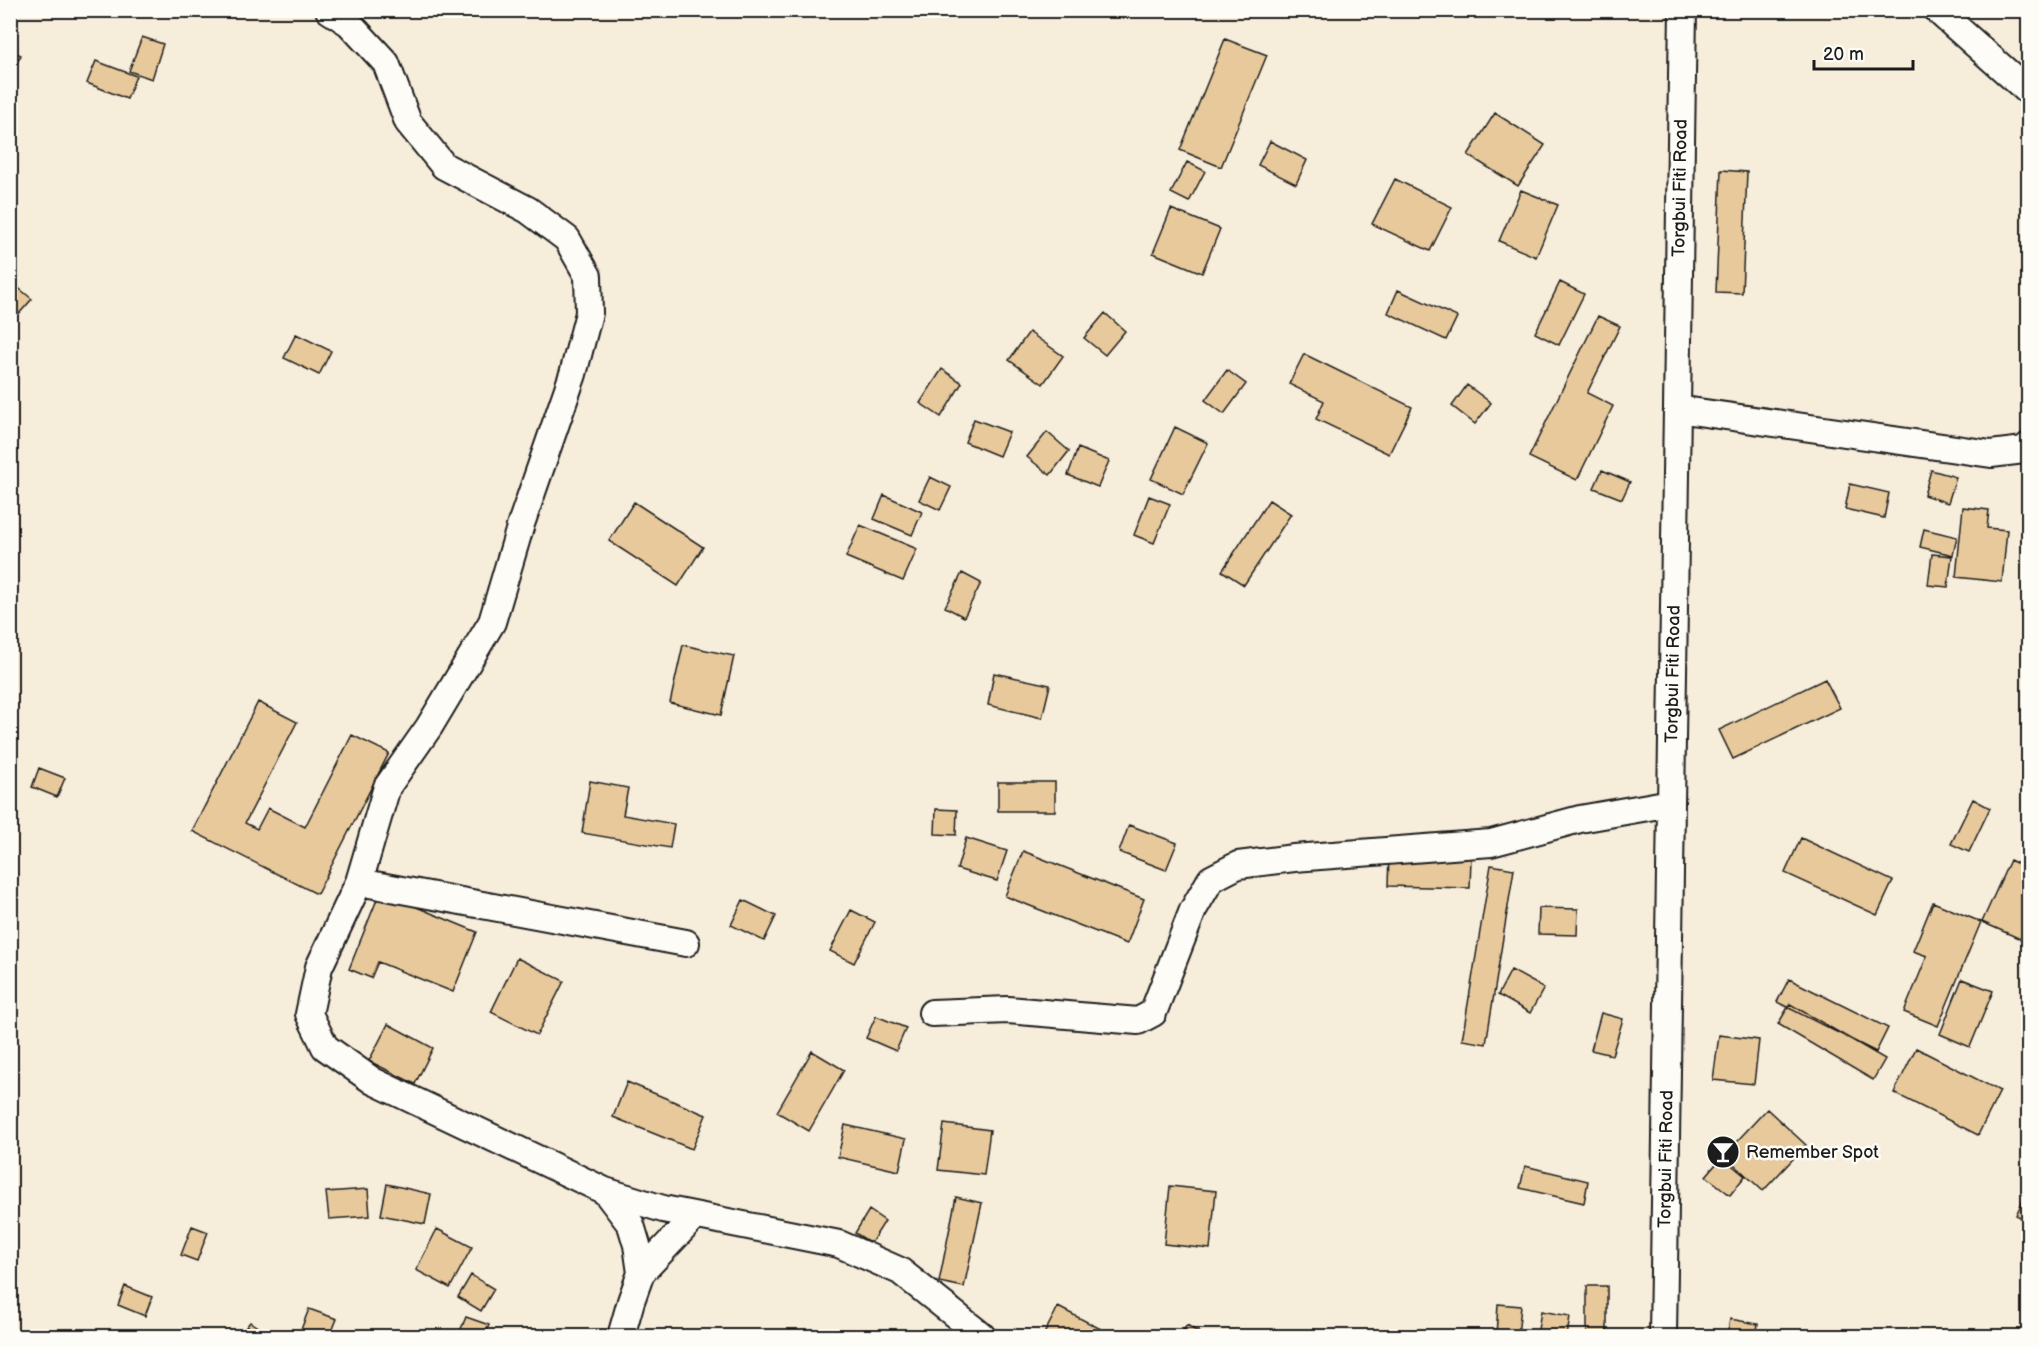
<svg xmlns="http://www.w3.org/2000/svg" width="2039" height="1347" viewBox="0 0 2039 1347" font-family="'Balsamiq Sans',sans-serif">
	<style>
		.building { fill: #e8c99b; stroke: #1c1c1c; stroke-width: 1.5 }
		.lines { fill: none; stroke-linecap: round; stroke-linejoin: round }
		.minor-casing { stroke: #1c1c1c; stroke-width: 30 }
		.minor { stroke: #fdfcf7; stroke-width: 26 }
		.labels { text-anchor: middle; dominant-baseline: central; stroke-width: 5; stroke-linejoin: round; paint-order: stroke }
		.street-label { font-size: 18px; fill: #1c1c1c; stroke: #fdfcf7 }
		.poi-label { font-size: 18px; fill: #1c1c1c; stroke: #fdfcf7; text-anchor: start }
	</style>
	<rect width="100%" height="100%" fill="#f7eddb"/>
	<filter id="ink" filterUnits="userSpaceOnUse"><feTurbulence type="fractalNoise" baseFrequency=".0167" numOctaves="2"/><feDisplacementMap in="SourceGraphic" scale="12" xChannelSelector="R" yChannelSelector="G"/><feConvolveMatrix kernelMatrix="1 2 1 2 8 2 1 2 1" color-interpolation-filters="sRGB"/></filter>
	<g filter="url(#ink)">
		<path class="building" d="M142 37 163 44 152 79 129 71Z
			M1225 39 1267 55 1221 167 1180 150Z
			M10 50 21 55 10 76Z
			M96 61 136 76 127 99 87 83Z
			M1495 113 1545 145 1518 186 1468 155Z
			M1270 141 1307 160 1296 184 1258 165Z
			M1187 162 1205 171 1189 202 1171 193Z
			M1721 170 1747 172 1742 293 1716 292Z
			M1395 179 1452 207 1430 251 1372 224Z
			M1521 190 1558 205 1536 257 1499 241Z
			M1171 209 1220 229 1202 273 1153 253Z
			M10 281 32 299 17 316 10 311Z
			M1560 282 1584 294 1559 345 1535 333Z
			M1398 290 1457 317 1446 340 1388 313Z
			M1105 313 1125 331 1105 355 1084 338Z
			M1598 316 1620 326 1587 393 1613 406 1577 480 1529 457Z
			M1029 332 1063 356 1043 384 1009 360Z
			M296 334 331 351 319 375 284 358Z
			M1304 354 1412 407 1389 454 1316 419 1324 401 1289 384Z
			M942 369 962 383 941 417 920 403Z
			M1227 370 1246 384 1224 414 1205 400Z
			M1467 385 1491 403 1475 424 1452 406Z
			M974 419 1009 432 999 456 965 442Z
			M1175 427 1208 443 1183 494 1151 479Z
			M1047 432 1069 451 1050 475 1027 457Z
			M1078 448 1109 461 1098 487 1068 475Z
			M1602 470 1630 482 1622 499 1594 488Z
			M1931 470 1956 477 1948 503 1924 495Z
			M930 477 951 487 940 510 919 500Z
			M1850 484 1889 493 1884 518 1845 509Z
			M884 495 922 512 912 535 874 519Z
			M1149 496 1170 504 1154 543 1134 535Z
			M1269 500 1291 514 1244 585 1222 571Z
			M634 502 703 547 678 586 609 541Z
			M1963 507 1989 510 1987 528 2007 530 2002 582 1956 577Z
			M860 525 917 549 903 581 846 557Z
			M1924 529 1957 537 1953 555 1920 547Z
			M1932 554 1952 556 1948 587 1928 585Z
			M962 573 981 583 964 617 945 607Z
			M683 645 734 656 721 715 670 703Z
			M994 673 1050 685 1042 718 988 705Z
			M1825 679 1840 708 1733 759 1719 730Z
			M258 702 297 722 245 823 257 829 268 808 305 827 352 735 389 753 317 894 192 831Z
			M39 768 65 778 57 797 32 787Z
			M590 781 628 788 623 815 674 824 670 848 582 833Z
			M998 782H1055V811H998Z
			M1973 799 1990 808 1969 852 1951 844Z
			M936 809 957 810 956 835 935 834Z
			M1129 825 1177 843 1166 870 1119 852Z
			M966 838 1007 851 997 881 957 869Z
			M1801 838 1893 881 1877 915 1785 873Z
			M1023 851 1144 899 1127 944 1005 896Z
			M1389 855 1471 857 1470 888 1388 886Z
			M2010 860 2028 869V933L2025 941 1982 922Z
			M1491 865 1514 869 1486 1044 1462 1040Z
			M380 892 477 932 453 992 378 962 371 978 349 969Z
			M743 900 776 916 764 941 731 925Z
			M1933 902 1981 922 1938 1026 1904 1012 1927 956 1913 951Z
			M1539 908 1578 909 1577 935 1538 934Z
			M851 910 875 922 854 963 830 951Z
			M517 958 564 981 537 1035 491 1012Z
			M1511 970 1544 988 1530 1013 1498 995Z
			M1789 979 1888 1028 1876 1052 1777 1002Z
			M1962 979 1993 991 1970 1047 1940 1034Z
			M1790 1004 1885 1059 1873 1080 1778 1024Z
			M1601 1013 1623 1019 1612 1055 1591 1050Z
			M876 1016 906 1028 896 1051 866 1038Z
			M388 1024 433 1048 415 1084 369 1061Z
			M1719 1035 1759 1040 1754 1084 1713 1080Z
			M1916 1048 2000 1091 1978 1135 1894 1093Z
			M812 1051 844 1070 809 1131 777 1112Z
			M627 1082 706 1115 692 1149 613 1117Z
			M1767 1109 1806 1145 1763 1191 1724 1155Z
			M944 1124 990 1130 984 1175 938 1170Z
			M845 1125 906 1139 899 1171 838 1157Z
			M1722 1157 1745 1176 1730 1195 1706 1176Z
			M1525 1166 1588 1181 1584 1203 1520 1188Z
			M387 1184 431 1194 425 1224 381 1215Z
			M1170 1186 1216 1191 1210 1249 1164 1244Z
			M368 1189 370 1216 329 1219 326 1192Z
			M2028 1190V1221L2016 1215Z
			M956 1197 982 1203 964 1287 939 1282Z
			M869 1210 885 1221 871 1243 855 1233Z
			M192 1226 208 1232 197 1261 181 1255Z
			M437 1229 472 1247 450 1288 416 1270Z
			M471 1275 494 1289 481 1311 458 1297Z
			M125 1286 152 1297 145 1316 118 1305Z
			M1587 1286H1607V1336L1587 1335Z
			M1498 1304 1521 1306 1518 1336H1496Z
			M1058 1307 1101 1329 1098 1336H1043Z
			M309 1309 337 1319 330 1336H312L300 1332Z
			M1541 1311 1570 1316 1567 1336H1537Z
			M466 1317 489 1325 485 1336H458Z
			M1730 1319 1758 1324 1756 1336H1727Z
			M250 1322 268 1334 267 1336H239Z
			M1187 1325 1204 1336H1179Z"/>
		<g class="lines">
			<defs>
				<path id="minor" d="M329 10 349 23 386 63 408 122 444 166 528 210 567 239 588 276 589 313 573 374 521 524 492 622 429 727 387 787 359 882 319 967 309 1014 325 1047 373 1081 605 1191 663 1209 839 1244 900 1271 982 1336
					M1937 10 2028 91
					M1677 409 1991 454 2024 450 2028 446
					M359 882 686 943
					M932 1013 1008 1010 1138 1021 1153 1013 1193 910 1211 879 1238 865 1294 858 1491 843 1580 819 1671 803
					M605 1191 631 1225 637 1245 641 1273
					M621 1336 631 1301 641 1273 695 1216
					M1663 1336 1683 10"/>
			</defs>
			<use href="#minor" class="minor-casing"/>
			<use href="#minor" class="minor"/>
		</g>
	</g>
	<defs>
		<symbol id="bar-disc" viewBox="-11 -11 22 22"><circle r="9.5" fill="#1c1c1c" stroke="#fdfcf7"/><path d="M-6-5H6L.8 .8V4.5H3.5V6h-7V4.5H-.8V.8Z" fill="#fff"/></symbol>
	</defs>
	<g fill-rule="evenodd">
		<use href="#bar-disc" x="1704" y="1133" width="38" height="38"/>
	</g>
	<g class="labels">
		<g class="street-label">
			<text transform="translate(1680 188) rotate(-89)">Torgbui Fiti Road</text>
			<text transform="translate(1673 674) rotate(-89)">Torgbui Fiti Road</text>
			<text transform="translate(1666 1159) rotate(-89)">Torgbui Fiti Road</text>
		</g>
		<g class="poi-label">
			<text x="1746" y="1152">Remember Spot</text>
		</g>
	</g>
	<rect width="2039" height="1347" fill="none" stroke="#fdfcf7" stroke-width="36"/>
	<rect x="18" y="18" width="2003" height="1311" fill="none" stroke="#1c1c1c" stroke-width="2" filter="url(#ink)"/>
	<path d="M1814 60v9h99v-9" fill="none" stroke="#1c1c1c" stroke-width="3"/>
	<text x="1823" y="60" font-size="18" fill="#1c1c1c" stroke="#fdfcf7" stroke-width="4.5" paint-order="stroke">20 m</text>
</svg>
